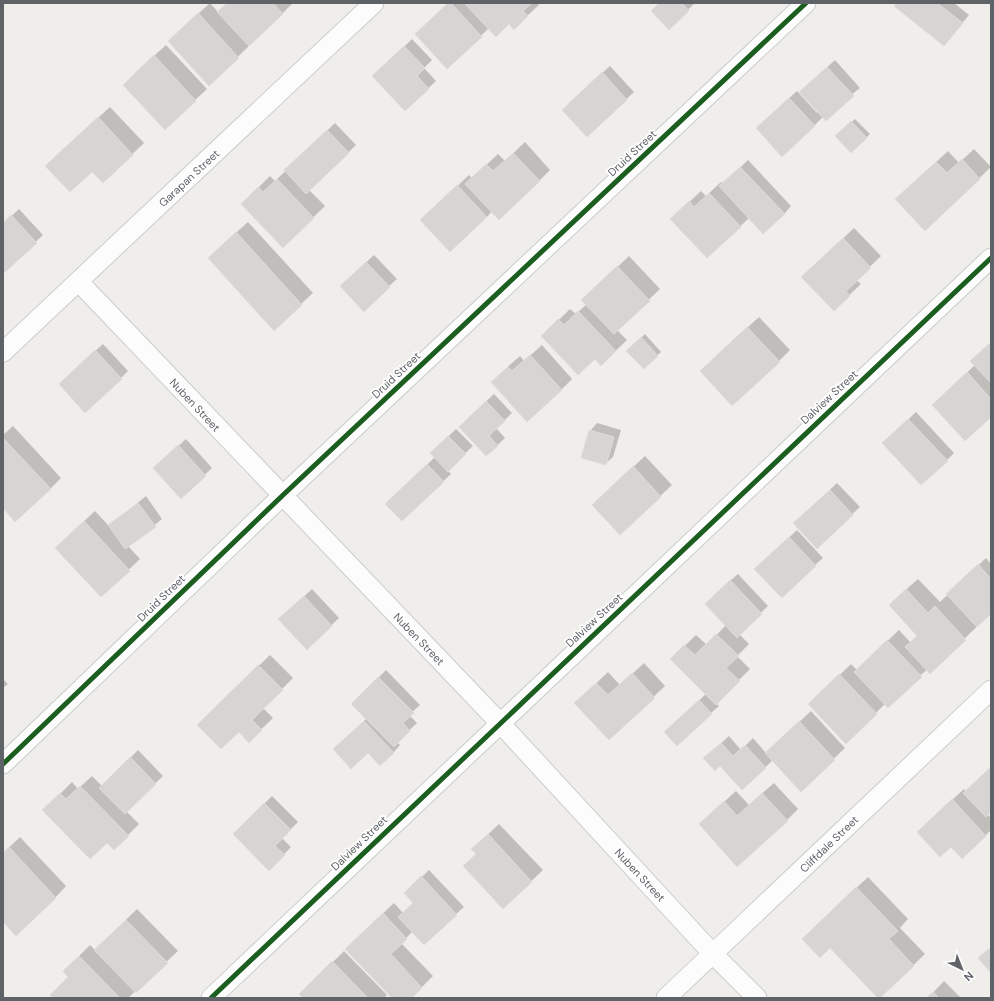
<svg xmlns="http://www.w3.org/2000/svg" width="994" height="1001" viewBox="0 0 994 1001" font-family="'DM Sans',sans-serif">
	<style>
		.shadow { fill: #0003 }
		.building { fill: #d6d5d3; stroke: #deddd9 }
		.lines { fill: none; stroke-linecap: round; stroke-linejoin: round }
		.street-casing { stroke: #cbcccc; stroke-width: 21 }
		.street { stroke: #fdfcfc; stroke-width: 19 }
		.cycleway-casing { stroke: #fff; stroke-width: 8 }
		.cycleway { stroke: #1b5e20; stroke-width: 5 }
		.labels { text-anchor: middle; dominant-baseline: central; stroke-width: 3.5; stroke-linejoin: round; paint-order: stroke }
		.street-label { font-size: 11px; fill: #5f6368; stroke: #fff }
	</style>
	<rect width="100%" height="100%" fill="#efeeea"/>
	<path class="shadow" d="M210 3 218 12 228 3H293L209 85 180 30Z
		M449 3H537L539 5 514 28 509 23 489 28 447 68Z
		M660 3H695L669 28Z
		M898 3H954L969 15 944 45Z
		M412 39 432 60 424 68 436 81 405 110 381 69Z
		M166 45 207 89 165 128 135 73Z
		M835 60 860 88 823 117 782 156 764 121 797 91 817 113 818 111 808 85Z
		M610 66 634 92 587 136 570 102Z
		M110 107 144 143 103 182 92 170 58 154Z
		M855 119 870 134 851 152 837 136Z
		M335 123 356 145 309 190 325 206 283 247 242 204 270 176 275 181Z
		M525 142 550 170 539 181 492 211 487 217 433 209 469 175 472 178 498 154 505 161Z
		M974 149 991 167 925 230 908 188 948 151 959 163Z
		M748 160 791 206 784 214 749 218 708 257 683 208 701 191 706 196 721 182 723 184Z
		M19 209 43 235 3 273V224Z
		M248 222 313 293 274 329 220 247Z
		M854 228 881 256 856 280 861 284 834 310 814 266Z
		M374 255 397 279 389 286 349 279Z
		M629 256 660 289 617 330 627 340 601 365 595 358 542 336 570 309 576 314 587 304 594 289Z
		M759 317 790 350 779 361 712 360Z
		M645 334 661 352 644 368 628 351Z
		M991 342V416L944 394 975 365Z
		M103 344 128 371 121 378 67 377Z
		M542 345 572 379 561 390 503 371 520 356 524 361Z
		M494 394 512 413 496 428 505 438 487 455 467 419Z
		M916 412 954 453 947 460 891 436Z
		M597 423 621 430 613 457 605 464 590 431Z
		M13 426 61 478 50 489 3 507V435Z
		M456 429 473 446 447 470 451 474 402 520 394 496 435 457 431 453Z
		M186 439 212 468 181 497 162 461Z
		M645 456 672 485 620 534 604 494Z
		M837 483 860 507 817 547 802 516Z
		M146 496 162 519 128 546 140 559 101 596 67 537 95 511 109 526Z
		M797 530 823 558 815 565 763 562Z
		M986 558 991 564V613L930 672 928 669 885 704 846 742 810 704 851 664 857 670 899 630 911 643 918 635 901 594 918 579 940 602Z
		M738 574 768 606 739 634 749 644 737 656 750 669 716 703 719 706 711 713 672 725 706 694 671 659 696 635 707 645 726 625 713 596Z
		M312 589 339 618 307 649 287 612Z
		M270 655 293 678 263 708 273 718 249 741 239 730 198 725Z
		M644 663 665 686 609 739 587 692 608 672 620 685Z
		M386 670 420 705 409 715 417 723 397 742 400 745 393 753 368 752 342 742 367 718 353 704Z
		M3 679 8 684 3 688Z
		M811 711 845 748 801 790 773 760 742 789 720 764 705 758 729 736 741 750 753 738 766 753Z
		M138 750 163 776 126 811 139 824 114 849 107 842 44 810 72 782 78 789 92 776 102 786Z
		M991 767V811L987 814 991 818V830L962 858 929 821 964 789 966 791Z
		M774 783 798 809 787 820 700 824 736 791 749 805Z
		M272 796 298 822 282 838 291 847 269 870 234 834Z
		M499 824 543 870 503 908 477 854 484 838Z
		M20 837 66 886 55 898 3 921V853Z
		M429 870 464 907 456 914 413 931 401 943 433 976 411 998H393L358 937 394 903 403 913 414 902 412 886Z
		M868 877 908 919 900 928 925 954 879 998 814 928Z
		M137 909 178 951 128 998H55L70 976 64 971 90 945 95 950Z
		M344 951 387 995 384 998H305L301 994Z
		M944 981 961 998H928Z"/>
	<path class="building" d="M227 3H273L283 14 249 46 217 12Z
		M448 3H451L482 37 447 69 415 34Z
		M464 3H532L523 11 528 16 514 30 509 24 496 37Z
		M659 3H682L689 11 669 30 651 11Z
		M897 3H937L963 23 944 46 894 6Z
		M198 13 239 58 209 86 168 41Z
		M404 46 425 68 417 76 429 89 405 111 372 76Z
		M154 55 196 101 165 130 123 85Z
		M827 67 854 96 826 121 799 92Z
		M602 72 627 100 587 137 562 110Z
		M789 98 815 126 782 157 756 128Z
		M98 117 133 155 103 183 92 172 70 192 45 166Z
		M851 121 867 138 851 153 835 136Z
		M327 130 349 153 306 194 284 170Z
		M513 153 540 181 499 220 465 184 486 164 493 171Z
		M962 159 980 179 925 231 895 199 936 162 947 173Z
		M740 167 785 214 763 234 719 186Z
		M277 179 314 218 283 248 241 204 258 187 263 192Z
		M457 185 487 217 450 252 420 220Z
		M709 193 741 227 707 258 670 219 689 201 694 207Z
		M11 215 37 243 3 274V223Z
		M236 232 302 305 274 331 208 258Z
		M843 238 871 268 846 291 850 296 834 311 801 277Z
		M366 262 390 287 364 312 340 286Z
		M617 266 650 301 614 334 581 300Z
		M578 311 616 351 601 366 595 359 578 375 541 336 558 319 564 325Z
		M747 327 780 362 732 406 700 371Z
		M641 337 658 356 644 369 626 351Z
		M991 342V383L970 361Z
		M95 350 122 379 85 413 59 384Z
		M530 355 562 390 527 422 491 382 508 367 512 371Z
		M967 372 991 399V417L965 441 932 405Z
		M486 401 505 421 489 436 498 446 486 456 459 427Z
		M908 419 948 461 921 485 882 443Z
		M589 430 614 437 606 465 581 458Z
		M448 436 466 454 448 472 430 453Z
		M3 438 51 489 15 522 3 508Z
		M178 445 206 476 181 499 153 468Z
		M427 464 444 482 402 521 385 504Z
		M633 466 661 497 620 535 592 505Z
		M830 490 853 515 817 549 793 523Z
		M138 503 156 527 125 549 108 525Z
		M84 521 130 571 101 597 55 548Z
		M789 537 816 566 782 598 754 569Z
		M978 564 991 579V614L977 627 946 594Z
		M730 580 762 614 737 638 705 604Z
		M906 589 928 613 935 606 966 640 930 674 905 647 917 636 889 605Z
		M304 596 332 626 307 650 278 619Z
		M716 634 739 656 726 668 740 681 716 705 670 659 684 645 695 655Z
		M887 640 922 677 888 708 854 672Z
		M258 665 283 690 252 720 262 730 249 743 239 732 221 749 197 725Z
		M632 673 655 698 609 740 574 703 596 683 608 695Z
		M839 674 877 714 846 744 808 704Z
		M378 677 414 713 403 723 410 731 394 747 351 704Z
		M699 700 712 714 677 746 664 732Z
		M364 721 394 753 380 766 368 753 351 769 333 749Z
		M799 721 835 760 801 792 765 753Z
		M721 743 733 756 745 745 766 768 742 790 720 766 715 771 703 758Z
		M130 757 156 784 125 814 99 788Z
		M991 767V812L986 817 963 793Z
		M80 786 129 836 114 850 107 843 90 859 42 810 60 793 66 799Z
		M762 793 788 821 737 867 699 824 724 801 737 816Z
		M952 799 986 836 962 859 951 847 940 857 917 832Z
		M264 803 291 830 275 846 285 855 269 871 233 834Z
		M488 834 532 882 503 909 463 866 476 854 471 849Z
		M9 847 56 898 16 936 3 922V853Z
		M421 876 457 915 424 945 398 917 413 903 404 893Z
		M856 887 898 931 889 939 914 966 880 998H878L830 948 820 958 802 939Z
		M383 913 407 939 391 954 422 988 412 998H392L345 949Z
		M126 920 168 963 136 993 94 950Z
		M991 947V973L978 958Z
		M79 956 120 998H53L50 995 68 977 63 971Z
		M332 961 368 998H303L299 994Z
		M933 992 939 998H926Z"/>
	<g class="lines">
		<defs>
			<path id="street" d="M79 282 500 723 713 954 757 998
				M3 352 374 3
				M3 764 282 496 806 3
				M211 998 991 258
				M666 998 991 690"/>
		</defs>
		<use href="#street" class="street-casing"/>
		<use href="#street" class="street"/>
		<defs>
			<path id="cycleway" d="M3 764 282 496 806 3
				M211 998 991 258"/>
		</defs>
		<use href="#cycleway" class="cycleway-casing"/>
		<use href="#cycleway" class="cycleway"/>
	</g>
	<g class="labels">
		<g class="street-label">
			<text transform="translate(632 153) rotate(-43)">Druid Street</text>
			<text transform="translate(189 178) rotate(-43)">Garapan Street</text>
			<text transform="translate(396 375) rotate(-43)">Druid Street</text>
			<text transform="translate(829 397) rotate(-43)">Dalview Street</text>
			<text transform="translate(195 405) rotate(47)">Nuben Street</text>
			<text transform="translate(161 598) rotate(-44)">Druid Street</text>
			<text transform="translate(594 620) rotate(-43)">Dalview Street</text>
			<text transform="translate(419 639) rotate(46)">Nuben Street</text>
			<text transform="translate(359 843) rotate(-44)">Dalview Street</text>
			<text transform="translate(829 844) rotate(-44)">Cliffdale Street</text>
			<text transform="translate(640 875) rotate(47)">Nuben Street</text>
		</g>
	</g>
	<rect width="994" height="1001" fill="none" stroke="#5f6368" stroke-width="8"/>
	<g transform="translate(962 969) rotate(137)" stroke="#ffffff" stroke-width="3" paint-order="stroke">
	<path d="M0-3L7 15L0 10L-7 15Z" fill="#5f6368"/>
	<text y="-6" font-size="11" font-weight="bold" text-anchor="middle" fill="#5f6368">N</text>
	</g>
</svg>
